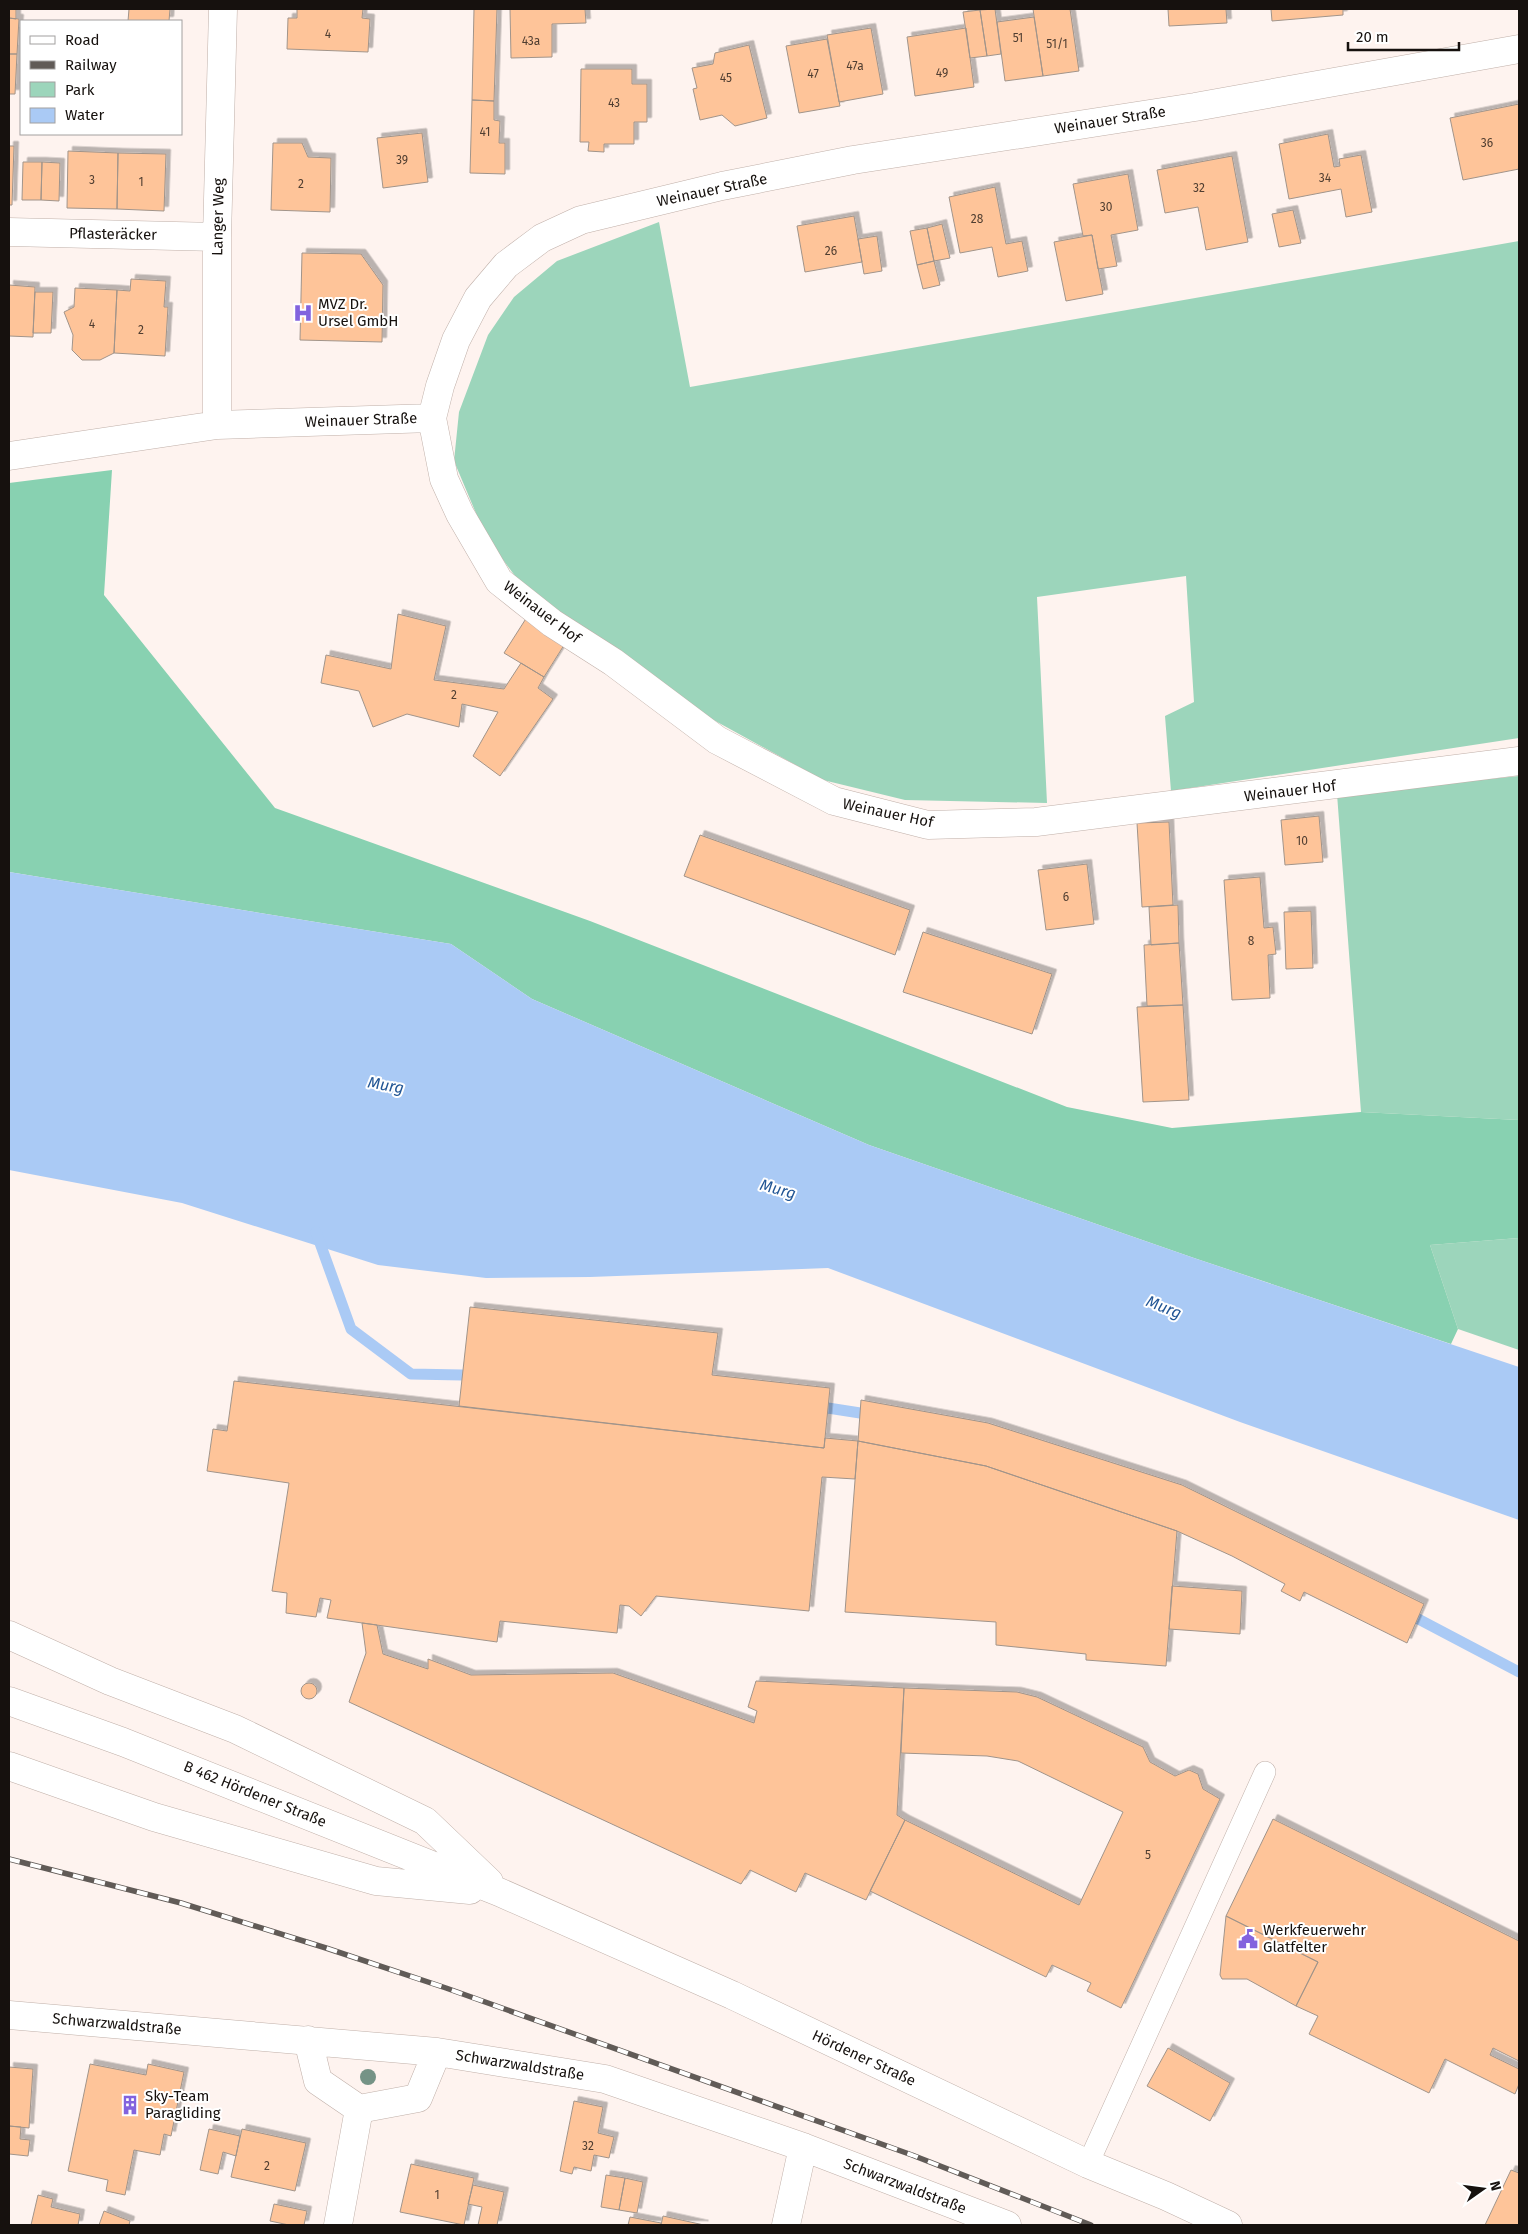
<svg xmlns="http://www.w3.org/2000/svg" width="1528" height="2234" viewBox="0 0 1528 2234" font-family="'Fira Sans',sans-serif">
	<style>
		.green { fill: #9cd5bb }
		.forest { fill: #88d1b1 }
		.water { fill: #aacaf5 }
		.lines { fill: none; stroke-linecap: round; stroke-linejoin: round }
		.stream { stroke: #aacaf5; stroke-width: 11 }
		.building { fill: #fec499; stroke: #a1948a; filter: url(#shadow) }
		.lane-casing { stroke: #c0b0a9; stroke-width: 22 }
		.street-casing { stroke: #c0b0a9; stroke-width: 29 }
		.primary-casing { stroke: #c0b0a9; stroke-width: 29 }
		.lane { stroke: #fff; stroke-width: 21 }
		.street { stroke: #fff; stroke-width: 28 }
		.primary { stroke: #fff; stroke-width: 28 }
		.rail-casing { stroke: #615b57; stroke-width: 5.5 }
		.rail { stroke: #fff; stroke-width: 4; stroke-dasharray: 11; stroke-linecap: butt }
		.tree { fill: #759386 }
		.labels { text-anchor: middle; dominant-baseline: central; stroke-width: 4; stroke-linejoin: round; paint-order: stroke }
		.number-label { font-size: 12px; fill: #503e31 }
		.street-label { font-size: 15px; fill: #16110e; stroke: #fff }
		.poi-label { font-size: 15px; fill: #16110e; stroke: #fff; text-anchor: start }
		.water-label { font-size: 16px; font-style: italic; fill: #225695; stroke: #fff }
	</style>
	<defs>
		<filter id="shadow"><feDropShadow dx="4.5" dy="-4.5" stdDeviation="0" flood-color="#0004"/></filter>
	</defs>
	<rect width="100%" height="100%" fill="#fef3ef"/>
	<path class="green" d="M659 222 690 387 1519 241V738L1171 791 1165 716 1194 702 1186 576 1037 597 1047 803 905 800 823 780 699 712 521 584 486 537 454 461 459 412 488 335 514 297 557 261Z
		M1519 776V1120L1361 1112 1337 794Z
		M1519 1238V1350L1458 1329 1430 1245Z"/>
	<path class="forest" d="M112 470 104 595 275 808 590 921 1067 1107 1172 1128 1361 1112 1519 1120V1238L1430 1245 1458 1329 1451 1344 1194 1258 869 1145 532 999 451 944 9 872V483Z"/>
	<path class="water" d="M9 872 451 944 532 999 869 1145 1194 1258 1519 1367V1520L1240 1422 828 1268 590 1277 486 1278 378 1265 182 1203 9 1170Z"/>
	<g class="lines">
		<path class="stream" d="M316 1232 351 1329 411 1374 462 1375
			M828 1408 873 1415
			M1405 1612 1519 1672"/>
	</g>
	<path class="building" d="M9 9H16V19L9 18Z
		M129 9H170L169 21H128Z
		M297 9H363L362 18 370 19 368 52 287 49 288 18H297Z
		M474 9H497L494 101 472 100Z
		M510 9H585L586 23 552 24V57L511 58Z
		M995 9 1001 54 987 56 980 10Z
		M1033 9H1070L1079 71 1043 76Z
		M1168 9H1226L1227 23 1169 26Z
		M1271 9H1343V15L1272 21Z
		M980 10 987 56 970 58 963 12Z
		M1034 17 1043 76 1005 81 997 22Z
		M9 18 19 19 17 54H9Z
		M871 28 883 94 839 102 827 35Z
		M966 28 974 87 915 96 907 37Z
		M827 39 840 106 799 113 786 46Z
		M749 45 767 118 735 126 722 115 700 120 693 89 697 88 692 68 713 64 715 53Z
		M9 54H17L15 94H9Z
		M581 69H632V84H647V122H634V144H604V152L588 151 589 142H580Z
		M472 100 494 101V120L500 121 499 143H505V174L470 173Z
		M1519 104V169L1463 180 1450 118Z
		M422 133 428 182 383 188 377 138Z
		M1328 134 1334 167 1340 166 1339 159 1361 155 1372 212 1346 217 1341 189 1289 199 1279 144Z
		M273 143H302L308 157 331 158 330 212 271 210Z
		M9 146H14L12 205H9Z
		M68 151 118 153 117 209 67 208Z
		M118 153 166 154 164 211 117 209Z
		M1232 156 1248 242 1206 250 1198 207 1165 213 1157 170Z
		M23 162H42L41 200H22Z
		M42 162 60 163 59 201 41 200Z
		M1128 174 1138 230 1111 235 1117 266 1098 269 1092 235 1083 236 1073 184Z
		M995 187 1006 244 1022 241 1028 271 998 277 992 247 960 253 949 197Z
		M1293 210 1301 243 1279 247 1272 214Z
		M854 216 862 262 805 272 797 226Z
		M942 224 950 258 934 261 927 228Z
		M927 228 934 261 917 265 910 231Z
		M1092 235 1103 294 1066 301 1054 242Z
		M877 236 882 271 864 274 858 239Z
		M302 253 361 254 383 285 382 342 300 340Z
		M934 261 940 285 923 289 917 265Z
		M131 279 166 281 164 307H168L165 356 114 353 117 290 130 291Z
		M9 285 35 287 33 337 9 336Z
		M75 288 117 290 114 353 100 360H82L72 350 73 335 64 312 74 307Z
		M35 292H53L51 333H33Z
		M398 614 446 626 434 680 504 689 521 663 544 677 538 688 553 699 500 776 473 756 498 712 462 704 459 727 407 714 373 727 359 691 321 683 326 655 391 669Z
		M527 617 566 642 544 677 504 653Z
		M1319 816 1323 862 1285 865 1281 820Z
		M1169 822 1173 905 1142 907 1137 823Z
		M700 835 910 910 895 955 684 876Z
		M1087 864 1094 924 1046 930 1038 870Z
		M1260 877 1264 928 1273 927 1276 954 1268 955 1270 998 1232 1000 1224 880Z
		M1178 905 1179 943 1151 945 1149 907Z
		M1311 911 1313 968 1286 969 1284 912Z
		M923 932 1052 974 1032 1034 903 992Z
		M1179 943 1183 1005 1147 1006 1144 945Z
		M1183 1005 1189 1100 1143 1102 1137 1007Z
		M470 1307 718 1333 712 1375 830 1388 824 1448 459 1406Z
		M234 1381 824 1448 825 1438 858 1441 855 1479 822 1477 809 1611 656 1596 641 1616 629 1606 620 1605 617 1633 500 1621 497 1642 327 1618 331 1600 320 1598 316 1617 286 1613 287 1593 272 1591 289 1483 207 1471 213 1429 227 1431Z
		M861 1400 988 1423 1182 1485 1424 1604 1407 1643 1304 1592 1300 1601 1281 1591 1285 1584 1232 1556 1177 1531 986 1466 858 1441Z
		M858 1441 986 1466 1177 1531 1166 1666 1086 1660V1654L996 1645V1622L845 1612Z
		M1172 1586 1242 1591 1240 1634 1169 1629Z
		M362 1623 377 1625 383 1654 428 1669V1659L471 1675 613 1673 754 1723 757 1711 748 1707 756 1681 904 1688 897 1815 905 1820 866 1900 805 1873 796 1892 750 1870 741 1884 349 1702 366 1653Z
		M301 1691a8 8 0 1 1 16 0a8 8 0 1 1-16 0Z
		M904 1688 1017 1692 1037 1697 1143 1747 1150 1762 1175 1776 1189 1770 1198 1774 1203 1789 1220 1799 1121 2008 1087 1991 1091 1983 1052 1965 1046 1977 870 1891 905 1820 1079 1905 1123 1812 1018 1761 987 1756 901 1753Z
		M1273 1819 1519 1941V2061L1493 2048 1490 2055 1519 2069V2084L1515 2094 1445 2059 1429 2093 1309 2034 1318 2016 1296 2006 1318 1962 1226 1916Z
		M1226 1916 1318 1962 1296 2006 1247 1979H1222L1220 1975Z
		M1168 2048 1230 2083 1210 2121 1147 2086Z
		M90 2064 146 2075 148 2064 184 2072 171 2136 164 2134 160 2155 134 2150 125 2195 106 2191 108 2180 68 2171Z
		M9 2067 33 2069 29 2128 9 2126Z
		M574 2101 603 2107 598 2133 614 2137 609 2158 594 2155 591 2171 574 2167 572 2174 560 2171Z
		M9 2126 21 2127 20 2139 30 2140 28 2156 9 2154Z
		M209 2129 240 2136 236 2156 223 2152 218 2174 200 2170Z
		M242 2129 306 2143 295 2191 231 2177Z
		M411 2164 474 2178 464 2225 400 2212Z
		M1511 2170 1519 2173V2225H1485Z
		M606 2175 625 2178 619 2210 601 2207Z
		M625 2178 643 2182 637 2213 619 2210Z
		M473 2185 504 2192 497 2225H478L482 2207 468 2204Z
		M38 2195 53 2199 51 2207 80 2214 78 2225H31Z
		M274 2204 307 2211 304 2225H289L270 2221Z
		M104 2211 130 2221 129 2225H99Z
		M663 2216 704 2225H661Z
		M630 2217 661 2223V2225H628Z"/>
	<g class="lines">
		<defs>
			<path id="lane" d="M1088 2164 1265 1772"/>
			<path id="street" d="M1519 49 1195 107 853 160 722 186 581 220 542 238 506 265 478 298 456 340 440 386 432 418 444 479 460 514 499 581 552 623 613 662 717 740 834 801 928 825 1036 822 1519 761
				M9 232 217 237
				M217 425V237L223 9
				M9 456 217 425 432 418
				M9 2015 437 2052 605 2079 803 2147 1007 2225
				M308 2040 318 2081 359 2109 418 2098 437 2052
				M338 2225 359 2109
				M786 2225 803 2147"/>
			<path id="primary" d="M9 1635 110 1681 235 1729 425 1821 489 1882
				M9 1701 123 1742 499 1892 732 1995 1088 2164 1166 2196 1228 2225
				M9 1766 154 1817 376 1881 470 1890"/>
		</defs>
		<use href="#lane" class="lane-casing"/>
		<use href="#street" class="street-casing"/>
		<use href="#primary" class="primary-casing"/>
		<use href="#lane" class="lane"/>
		<use href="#street" class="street"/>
		<use href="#primary" class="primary"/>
		<defs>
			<path id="rail" d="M9 1859 181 1903 326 1948 446 1988 912 2155 1091 2225"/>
		</defs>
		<use href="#rail" class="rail-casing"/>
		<use href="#rail" class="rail"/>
	</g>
	<circle class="tree" cx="368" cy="2077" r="8"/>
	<defs>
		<symbol id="hospital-bare" viewBox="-9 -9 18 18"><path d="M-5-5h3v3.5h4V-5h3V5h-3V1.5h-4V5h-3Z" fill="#8263de" stroke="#fff" stroke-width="2.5" paint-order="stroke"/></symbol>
		<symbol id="civic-bare" viewBox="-9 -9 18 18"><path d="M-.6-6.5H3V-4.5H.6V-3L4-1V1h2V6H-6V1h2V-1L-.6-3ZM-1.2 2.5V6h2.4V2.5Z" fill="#8263de" stroke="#fff" stroke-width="2.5" paint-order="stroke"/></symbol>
		<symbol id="building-bare" viewBox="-9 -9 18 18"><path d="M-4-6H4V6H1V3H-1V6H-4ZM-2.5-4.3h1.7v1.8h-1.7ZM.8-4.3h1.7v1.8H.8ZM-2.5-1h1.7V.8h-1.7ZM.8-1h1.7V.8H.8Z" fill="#8263de" stroke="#fff" stroke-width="2.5" paint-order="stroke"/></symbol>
	</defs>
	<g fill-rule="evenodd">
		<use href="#hospital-bare" x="289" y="299" width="28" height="28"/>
		<use href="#civic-bare" x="1234" y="1925" width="28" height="28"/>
		<use href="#building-bare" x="116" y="2091" width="28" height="28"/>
	</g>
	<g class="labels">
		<g class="number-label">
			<text x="328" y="34">4</text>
			<text x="1018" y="38">51</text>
			<text x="531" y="41">43a</text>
			<text x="1057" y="44">51/1</text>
			<text x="855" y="66">47a</text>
			<text x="942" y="73">49</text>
			<text x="813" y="74">47</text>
			<text x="726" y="78">45</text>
			<text x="614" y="103">43</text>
			<text x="485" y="132">41</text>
			<text x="1487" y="143">36</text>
			<text x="402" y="160">39</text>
			<text x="1325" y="178">34</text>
			<text x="92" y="180">3</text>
			<text x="141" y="182">1</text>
			<text x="301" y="184">2</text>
			<text x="1199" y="188">32</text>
			<text x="1106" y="207">30</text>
			<text x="977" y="219">28</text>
			<text x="831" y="251">26</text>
			<text x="92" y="324">4</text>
			<text x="141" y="330">2</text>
			<text x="454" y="695">2</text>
			<text x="1302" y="841">10</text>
			<text x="1066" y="897">6</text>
			<text x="1251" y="941">8</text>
			<text x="1148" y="1855">5</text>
			<text x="588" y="2146">32</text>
			<text x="267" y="2166">2</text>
			<text x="437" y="2195">1</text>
		</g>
		<g class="street-label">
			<text transform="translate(1110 120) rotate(-9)">Weinauer Straße</text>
			<text transform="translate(712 190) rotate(-12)">Weinauer Straße</text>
			<text transform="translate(218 217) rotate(-89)">Langer Weg</text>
			<text transform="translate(113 234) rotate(1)">Pflasteräcker</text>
			<text transform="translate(361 420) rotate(-2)">Weinauer Straße</text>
			<text transform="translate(542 612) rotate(37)">Weinauer Hof</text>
			<text transform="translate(1290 791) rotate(-7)">Weinauer Hof</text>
			<text transform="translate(888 813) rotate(12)">Weinauer Hof</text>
			<text transform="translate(255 1794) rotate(22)">B 462 Hördener Straße</text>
			<text transform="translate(117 2024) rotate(5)">Schwarzwaldstraße</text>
			<text transform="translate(864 2058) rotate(25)">Hördener Straße</text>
			<text transform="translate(520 2065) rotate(9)">Schwarzwaldstraße</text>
			<text transform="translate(905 2186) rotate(21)">Schwarzwaldstraße</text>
		</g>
		<g class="poi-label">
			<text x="318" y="304">MVZ Dr.<tspan x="318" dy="17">Ursel GmbH</tspan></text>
			<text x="1263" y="1930">Werkfeuerwehr<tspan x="1263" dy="17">Glatfelter</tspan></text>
			<text x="145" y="2096">Sky-Team<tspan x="145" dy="17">Paragliding</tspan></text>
		</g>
		<g class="water-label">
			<text transform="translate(386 1085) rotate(10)">Murg</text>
			<text transform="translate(778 1189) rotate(15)">Murg</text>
			<text transform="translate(1164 1307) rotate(22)">Murg</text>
		</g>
	</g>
	<rect width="1528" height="2234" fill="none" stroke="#16110e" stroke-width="20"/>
	<rect x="20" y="20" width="162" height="115" fill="#ffffff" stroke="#a2a09f"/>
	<rect x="30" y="36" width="25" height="8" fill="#ffffff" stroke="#a2a09f"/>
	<text x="65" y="45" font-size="15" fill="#16110e">Road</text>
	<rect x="30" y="61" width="25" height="8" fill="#615b57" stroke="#a2a09f"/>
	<text x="65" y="70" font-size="15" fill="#16110e">Railway</text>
	<rect x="30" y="82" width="25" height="15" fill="#9cd5bb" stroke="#a2a09f"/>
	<text x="65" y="95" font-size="15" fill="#16110e">Park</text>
	<rect x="30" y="108" width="25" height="15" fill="#aacaf5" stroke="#a2a09f"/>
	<text x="65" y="120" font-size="15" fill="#16110e">Water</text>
	<g transform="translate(1483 2189) rotate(76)" stroke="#ffffff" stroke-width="4" paint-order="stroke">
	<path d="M0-4L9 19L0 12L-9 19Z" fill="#16110e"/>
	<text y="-8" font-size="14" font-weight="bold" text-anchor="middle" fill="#16110e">N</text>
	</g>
	<path d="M1348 42v8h111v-8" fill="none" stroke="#16110e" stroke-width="2.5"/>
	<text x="1356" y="42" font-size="15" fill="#16110e" stroke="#ffffff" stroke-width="4" paint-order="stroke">20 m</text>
</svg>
